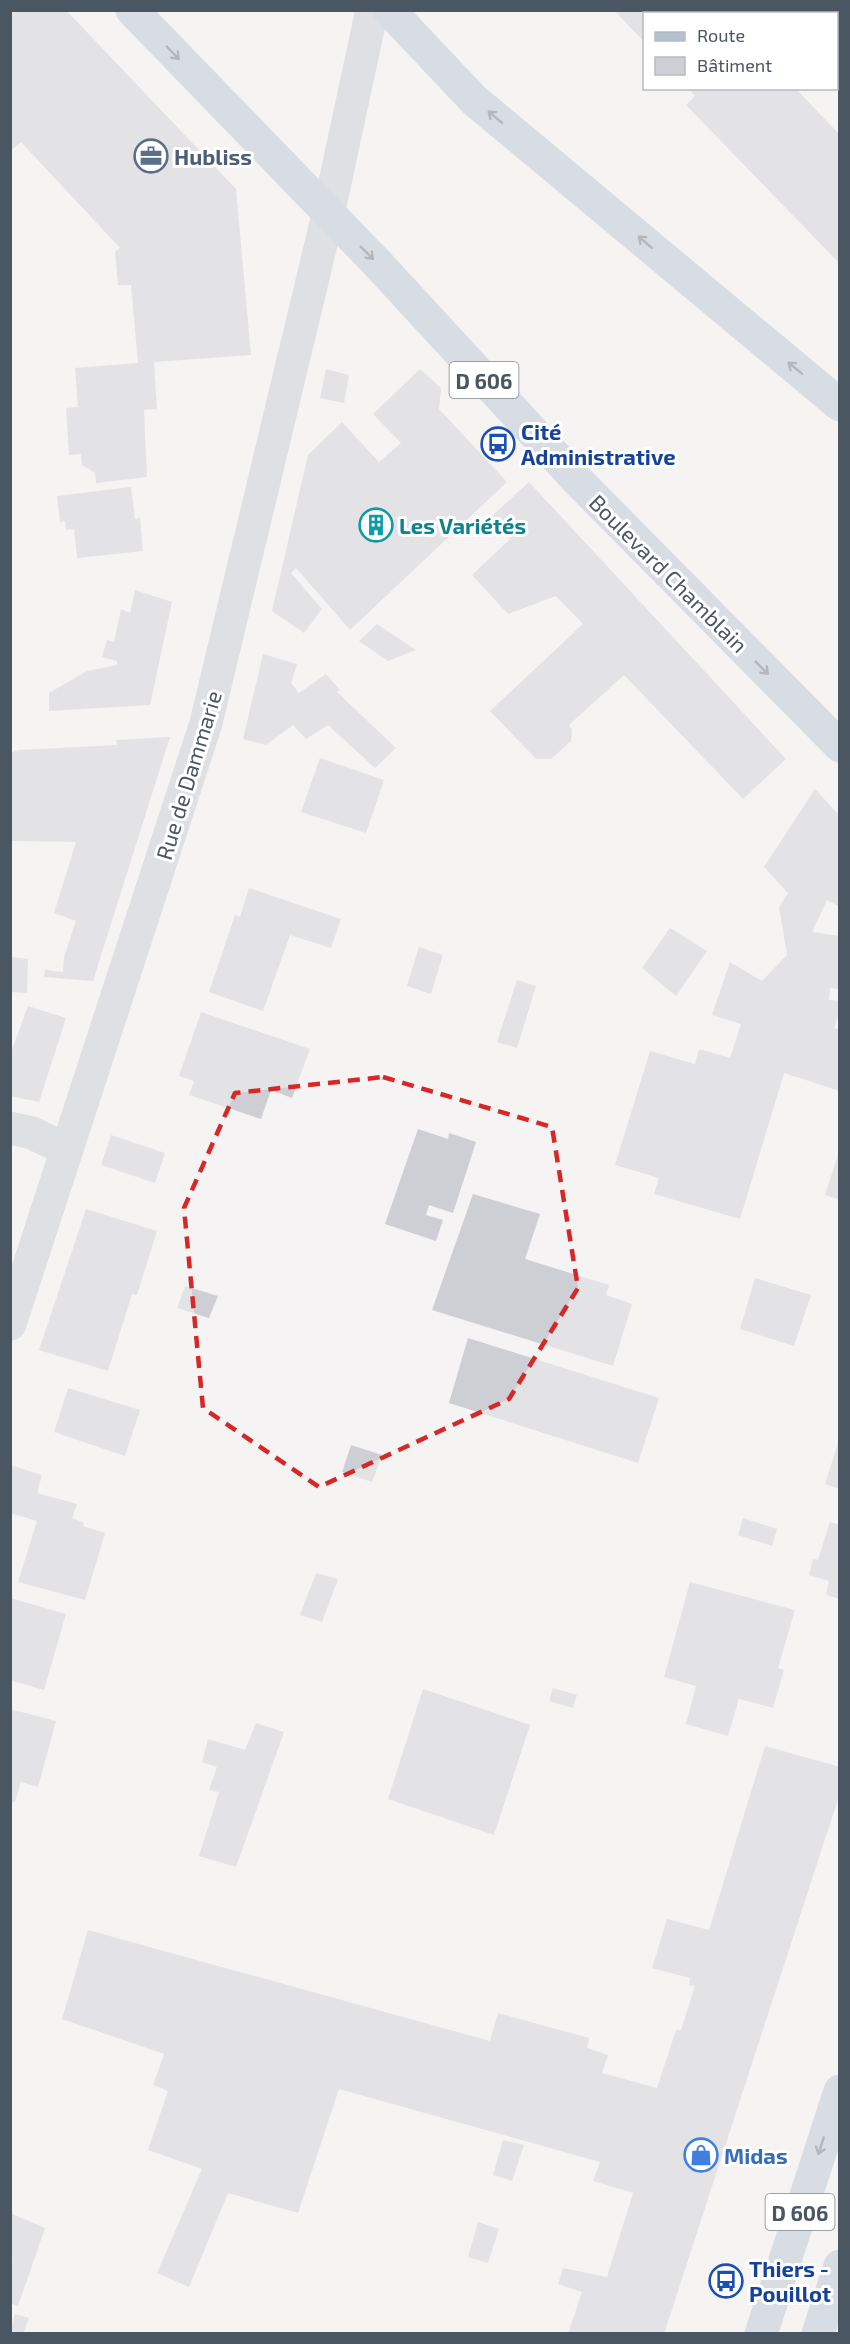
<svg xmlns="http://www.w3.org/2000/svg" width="850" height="2344" viewBox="0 0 850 2344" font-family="'Exo 2',sans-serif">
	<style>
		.building { fill: #cdcfd5 }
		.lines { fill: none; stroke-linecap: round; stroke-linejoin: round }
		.minor { stroke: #c1cad2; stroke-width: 33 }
		.tertiary { stroke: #c1cad2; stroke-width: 33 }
		.primary { stroke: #b3c2d1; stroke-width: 33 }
		.oneway { stroke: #64717d }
		.marked { fill: none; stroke: #d62828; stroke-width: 4.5; stroke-dasharray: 12 8; stroke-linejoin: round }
		.labels { text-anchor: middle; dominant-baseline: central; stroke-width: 6; stroke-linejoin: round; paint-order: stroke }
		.shield { fill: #fff; stroke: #808990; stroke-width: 1.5 }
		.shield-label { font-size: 21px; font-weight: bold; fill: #4a5661 }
		.service-label { font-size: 22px; font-weight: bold; fill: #4e5e75; stroke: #fff; text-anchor: start }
		.transit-label { font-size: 22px; font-weight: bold; fill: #164399; stroke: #fff; text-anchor: start }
		.culture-label { font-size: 22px; font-weight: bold; fill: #0d838f; stroke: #fff; text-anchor: start }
		.street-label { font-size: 22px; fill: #4a5661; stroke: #fff }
		.shop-label { font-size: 22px; font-weight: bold; fill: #366cbe; stroke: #fff; text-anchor: start }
	</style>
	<rect width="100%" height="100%" fill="#f5f3f3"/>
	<path class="building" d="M10 10H66L236 189 251 355 154 362 157 409 144 410 147 477 96 483 95 473 82 465 81 454 69 455 66 408 78 407 75 368 138 363 131 285H118L115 252 120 248 21 142 13 149 10 147Z
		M614 10H729L732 14H644V42Z
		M833 10H840V31L836 29V14H831Z
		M688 88H795L840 135V264L686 105 695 96Z
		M326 369 349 375 344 403 320 398Z
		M420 369 441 388 439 409 507 482 350 630 296 568 291 573 322 609 304 633 272 611 308 455 342 422 379 462 401 443 373 414Z
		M529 482 786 759 743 799 624 675 569 725 572 729 571 741 551 759H536L490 711 583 624 556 596 508 614 472 575 510 539 505 533 506 532 491 517Z
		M131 487 135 519 140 518 143 551 77 558 74 529 66 530 65 521 60 522 57 496Z
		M135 590 172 602 150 705 49 711V693L87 671 117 665V661L102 657 107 640 114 642 121 609 130 613Z
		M377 624 416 650 388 661 359 641Z
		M263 654 297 664 291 683 299 693 326 674 340 690 337 692 396 748 375 768 328 725 306 739 293 725 266 745 243 739Z
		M170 737 93 981 44 977 45 970 63 972 64 957 76 921 54 913 76 842 10 841V753L19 750 117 745 116 740Z
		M320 758 384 780 366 833 301 812Z
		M815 789 840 816V907L827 900 812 932 840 936V989L830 988 829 1000 840 1001V1010L834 1028 840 1030V1091L784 1073 740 1219 654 1194 659 1178 615 1165 650 1051 695 1064 699 1049 730 1058 741 1024 712 1015 730 962 762 981 787 955 779 907 788 893 764 867Z
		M249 888 341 919 331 948 290 935 263 1011 209 992 235 915 240 917Z
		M670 928 707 951 676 996 642 968Z
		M419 947 443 955 431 994 407 986Z
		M10 957 28 959 27 993 10 992Z
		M517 980 536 986 517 1048 497 1042Z
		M28 1006 66 1018 39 1102 10 1096V1055Z
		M201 1012 310 1049 292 1098 271 1090 261 1119 189 1095 194 1081 179 1076Z
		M418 1129 448 1139 449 1133 476 1142 453 1213 429 1205 426 1215 443 1220 436 1241 385 1224Z
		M111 1135 165 1153 155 1183 101 1165Z
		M839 1152H840V1200L825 1195Z
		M473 1194 540 1214 525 1259 609 1285 606 1295 632 1304 613 1366 432 1310Z
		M86 1209 157 1231 137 1295 132 1294 108 1371 39 1350Z
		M755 1278 811 1295 794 1346 740 1329Z
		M185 1286 218 1296 209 1318 177 1308Z
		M468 1338 659 1398 638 1463 449 1403Z
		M68 1388 140 1410 125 1456 54 1432Z
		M839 1440H840V1489L825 1484Z
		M351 1445 382 1455 372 1482 342 1472Z
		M10 1465 42 1475 37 1493 77 1504 72 1518 84 1523 83 1526 105 1533 85 1600 18 1582 37 1521 10 1513Z
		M743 1518 777 1529 772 1546 738 1535Z
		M830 1522 840 1525V1599L826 1595 829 1581 809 1575 813 1559 818 1560Z
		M316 1573 338 1579 322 1622 300 1615Z
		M690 1582 795 1610 778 1668 784 1670 773 1708 739 1699 728 1736 686 1724 696 1686 664 1677Z
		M10 1598 66 1614 44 1690 10 1680Z
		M553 1688 577 1695 573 1708 549 1701Z
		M423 1689 530 1725 494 1835 388 1799Z
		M10 1709 56 1721 38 1787 21 1782 15 1802 10 1801Z
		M256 1723 284 1732 236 1867 199 1856 219 1792 209 1790 217 1767 202 1762 208 1739 245 1750Z
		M765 1746 840 1767V1793L664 2334H568L582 2292 558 2284 563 2268 607 2277 633 2193 593 2181 600 2162 339 2089 298 2213 228 2193 189 2287 157 2273 202 2169 148 2150 168 2091 153 2085 164 2054 62 2019 88 1930 490 2041 498 2013 589 2038 587 2048 608 2055 602 2073 657 2088 676 2030H681L695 1986 689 1985 690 1978 652 1968 667 1919 709 1930Z
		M503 2140 524 2145 512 2181 493 2175Z
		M10 2213 45 2228 18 2306 10 2303V2263L13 2258 10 2257Z
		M478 2222 499 2229 488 2263 468 2257Z
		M15 2314 29 2318 23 2334H10Z"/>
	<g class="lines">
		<path class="minor" d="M10 1128 32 1133 67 1150
			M10 1324 206 723 328 215"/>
		<path class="tertiary" d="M328 215 372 10"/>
		<path class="primary" d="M132 10 378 264 580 483 840 746
			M389 10 474 100 840 405
			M761 2334 840 2091
			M818 2334 840 2266"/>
	</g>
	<defs><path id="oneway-shaft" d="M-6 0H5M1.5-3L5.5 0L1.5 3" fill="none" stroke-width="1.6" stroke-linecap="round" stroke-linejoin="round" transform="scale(1.5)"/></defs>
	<g class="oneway">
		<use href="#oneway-shaft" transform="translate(173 53) rotate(46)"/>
		<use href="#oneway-shaft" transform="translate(495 117) rotate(-140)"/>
		<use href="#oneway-shaft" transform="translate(645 242) rotate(-139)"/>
		<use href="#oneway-shaft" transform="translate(367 253) rotate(45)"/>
		<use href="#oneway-shaft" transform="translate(795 368) rotate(-141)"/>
		<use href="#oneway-shaft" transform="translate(762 668) rotate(45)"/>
		<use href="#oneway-shaft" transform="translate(821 2146) rotate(108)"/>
	</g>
	<path d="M0 0H850V2344H0ZM383 1077 552 1127 578 1288 509 1399 319 1487 203 1408 184 1208 235 1093Z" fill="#f5f3f3" fill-opacity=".55" fill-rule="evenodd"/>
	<path class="marked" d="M383 1077 552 1127 578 1288 509 1399 319 1487 203 1408 184 1208 235 1093Z"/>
	<defs>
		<symbol id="office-ring" viewBox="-11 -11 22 22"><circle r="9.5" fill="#fff" stroke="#5c6f8a" stroke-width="1.5"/><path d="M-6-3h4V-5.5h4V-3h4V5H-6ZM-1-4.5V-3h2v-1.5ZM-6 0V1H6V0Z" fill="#5c6f8a"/></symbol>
		<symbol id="bus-ring" viewBox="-11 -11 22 22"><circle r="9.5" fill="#fff" stroke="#1a4fb4" stroke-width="1.5"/><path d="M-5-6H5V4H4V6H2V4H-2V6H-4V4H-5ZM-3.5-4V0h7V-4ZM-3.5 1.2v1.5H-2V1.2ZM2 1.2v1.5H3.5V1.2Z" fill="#1a4fb4"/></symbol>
		<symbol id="building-ring" viewBox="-11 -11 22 22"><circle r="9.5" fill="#fff" stroke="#0f9aa8" stroke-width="1.5"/><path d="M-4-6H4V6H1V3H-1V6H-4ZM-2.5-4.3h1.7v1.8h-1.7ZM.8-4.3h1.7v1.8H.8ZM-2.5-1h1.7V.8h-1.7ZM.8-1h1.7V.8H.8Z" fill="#0f9aa8"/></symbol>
		<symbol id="shop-ring" viewBox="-11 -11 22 22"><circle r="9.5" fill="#fff" stroke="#3f7fe0" stroke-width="1.5"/><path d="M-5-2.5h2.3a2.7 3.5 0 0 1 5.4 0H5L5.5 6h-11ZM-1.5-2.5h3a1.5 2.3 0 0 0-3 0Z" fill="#3f7fe0"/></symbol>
	</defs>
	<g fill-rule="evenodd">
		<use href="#office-ring" x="132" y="137" width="38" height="38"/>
		<use href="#bus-ring" x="479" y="425" width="38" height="38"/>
		<use href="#building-ring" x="357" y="506" width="38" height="38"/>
		<use href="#shop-ring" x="682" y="2136" width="38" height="38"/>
		<use href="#bus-ring" x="707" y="2262" width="38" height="38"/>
	</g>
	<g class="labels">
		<g class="shield">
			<rect x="449.5" y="362" width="69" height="36" rx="4.5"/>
			<rect x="765.5" y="2194" width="69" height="36" rx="4.5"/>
		</g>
		<g class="shield-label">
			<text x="484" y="380">D 606</text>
			<text x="800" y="2212">D 606</text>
		</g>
		<g class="service-label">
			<text x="174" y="156">Hubliss</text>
		</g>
		<g class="transit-label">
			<text x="521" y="431">Cité<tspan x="521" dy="25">Administrative</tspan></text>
			<text x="749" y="2268">Thiers -<tspan x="749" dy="25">Pouillot</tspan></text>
		</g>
		<g class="culture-label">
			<text x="399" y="525">Les Variétés</text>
		</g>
		<g class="street-label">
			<text transform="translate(669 573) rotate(45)">Boulevard Chamblain</text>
			<text transform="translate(188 775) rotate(-73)">Rue de Dammarie</text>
		</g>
		<g class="shop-label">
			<text x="724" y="2155">Midas</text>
		</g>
	</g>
	<rect width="850" height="2344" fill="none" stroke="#4a5661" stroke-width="24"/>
	<rect x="643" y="12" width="195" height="78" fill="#ffffff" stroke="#b7bbc0" stroke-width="1.5"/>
	<rect x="655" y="32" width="30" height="9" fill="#b3c2d1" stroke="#b7bbc0" stroke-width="1.5"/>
	<text x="697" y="42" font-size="18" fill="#4a5661">Route</text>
	<rect x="655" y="57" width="30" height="18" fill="#cdcfd5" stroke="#b7bbc0" stroke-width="1.5"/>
	<text x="697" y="72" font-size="18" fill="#4a5661">Bâtiment</text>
</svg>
